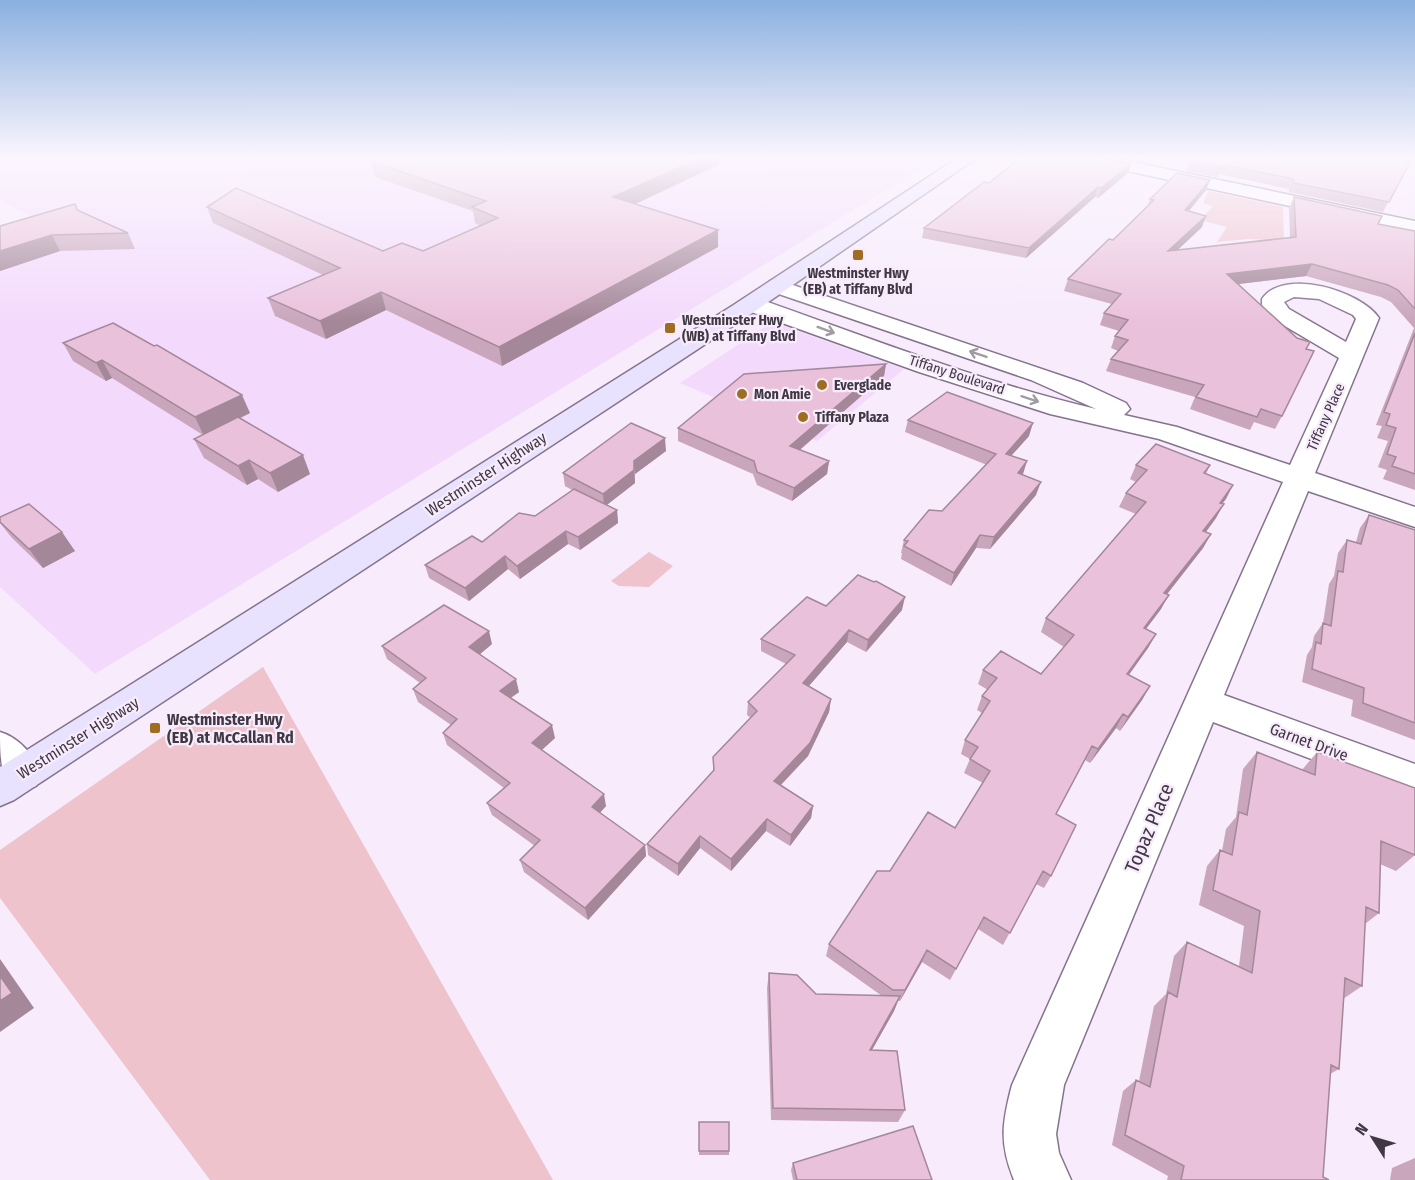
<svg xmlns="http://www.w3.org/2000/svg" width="1415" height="1180" viewBox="0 0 1415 1180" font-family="'Fira Sans Condensed',sans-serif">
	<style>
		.built { fill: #f3dafc }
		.green { fill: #eec3cc }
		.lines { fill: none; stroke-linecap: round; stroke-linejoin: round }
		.street-casing { stroke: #85738c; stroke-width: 3 }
		.secondary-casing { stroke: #85738c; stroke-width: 3 }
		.street { fill: #fff; fill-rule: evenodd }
		.secondary { fill: #e8e2fe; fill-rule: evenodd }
		.wall { fill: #c9a6bc }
		.shaded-wall { fill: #a48799 }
		.building { fill: #eac1db; stroke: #a48799; stroke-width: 1.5 }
		.oneway { stroke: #a09ca1 }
		.poi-dot { fill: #9f6d22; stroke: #f7ebfc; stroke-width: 2 }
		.labels { text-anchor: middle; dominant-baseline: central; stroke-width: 4.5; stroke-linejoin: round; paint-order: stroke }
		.far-poi-label { font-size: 14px; font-weight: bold; fill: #403843; stroke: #f7ebfc; text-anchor: start }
		.far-street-label { font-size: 14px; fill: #403843; stroke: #f7ebfc }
		.street-label { font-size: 16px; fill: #403843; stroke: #f7ebfc }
		.poi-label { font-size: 16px; font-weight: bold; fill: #403843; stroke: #f7ebfc; text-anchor: start }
		.near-street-label { font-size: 20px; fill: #403843; stroke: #f7ebfc }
	</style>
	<rect width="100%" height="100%" fill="#f7ebfc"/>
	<path class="built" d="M0 157H940L95 674 0 587V235L41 222 0 200Z
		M772 322 904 369 817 441 680 383Z"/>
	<path class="green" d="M1209 191 1283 207 1284 241 1249 239 1217 242 1227 227 1200 220 1213 206 1203 203Z
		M649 552 673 566 649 587 619 586 611 581Z
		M263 667 553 1180H210L0 898V850Z"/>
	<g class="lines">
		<defs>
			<path id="street" d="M1078 157H1109L1415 221V233L1086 162Z
				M778 280 1083 383 1126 403 1130 409 1124 415 1177 427 1290 465 1339 358 1273 319 1262 305V299C1284 267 1361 291 1379 318L1315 473 1415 507V527L1308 491 1224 695 1415 764V798L1213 722 1064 1085 1056 1134 1059 1153 1071 1180H1014C999 1143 1002 1123 1012 1085L1283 482 1159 439 1050 414 919 372 743 309 740 304 743 299 751 297 759 299C870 338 981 382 1096 409L1031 380 770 291 767 286 770 281ZM1294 297 1319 299 1353 315 1356 319 1346 342 1289 309 1284 302Z
				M0 732C20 738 33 755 42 774L36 786C0 802 0 760 0 732Z"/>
			<path id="secondary" d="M959 157H978L748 316 14 800 0 806V767L732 306Z"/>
		</defs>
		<use href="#street" class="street-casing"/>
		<use href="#secondary" class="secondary-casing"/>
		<use href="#street" class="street"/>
		<use href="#secondary" class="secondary"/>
	</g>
	<path class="wall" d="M384 157H719L718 165 635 204 718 247 502 366 386 310 326 339 275 316 268 298 323 275 213 223 207 207 383 251H423L481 226 475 223 473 211 375 177 371 161Z
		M1120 157H1147L1142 162Z
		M1186 157H1413L1383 212 1289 192V189L1219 174 1217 177 1186 171 1190 161Z
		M1128 173 1098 198 1095 197 1026 258 922 238 924 228 989 183Z
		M1210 180 1206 190 1189 211 1202 227 1177 250 1290 238 1289 208 1294 197 1378 224 1415 231V490L1383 479 1387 470 1378 467 1388 441 1377 438 1382 426 1376 425 1414 328 1391 302 1381 297 1306 276 1238 284 1306 349 1282 416 1275 429 1254 422 1250 430 1190 409 1195 397 1106 371 1111 359 1118 351 1111 348 1115 336 1119 331 1100 325 1104 313 1112 304 1064 291 1068 279 1113 240 1148 205 1150 199Z
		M79 211 128 233 135 249 60 251 0 271Z
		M63 343 250 413 240 418 310 474 278 492 258 479 247 485 204 458 194 439 203 435 112 378 106 381 73 361Z
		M886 364 884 376 800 450 829 461 827 474 792 501 757 485 753 474 678 441V428Z
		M908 420 1029 436 1011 456 1027 461 1022 475 1036 495 990 549 976 548 951 586 901 559 902 553H901L904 540 942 511 987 465 905 432Z
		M666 451 635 474V483L607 505 617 510 618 523 580 550 568 544 520 579 508 569 469 601 429 578 425 565 482 542 535 516 572 490 565 486 563 473Z
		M1136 465H1210L1206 474 1233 485 1222 504 1216 518 1206 532 1211 534 1203 548 1167 594 1161 609 1146 629 1156 634 1148 648 1129 675 1150 686 1142 700 1120 731 1116 728 1090 763 1085 760 1056 814 1051 876 1044 888 1036 884 1003 945 978 929 950 980 922 962 900 1001H898L894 1011 872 1050 905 1110 898 1122 771 1120 767 988 769 973 816 994 882 996 826 956 829 944 890 871 955 828 983 783 964 773 970 759 961 754 965 740 982 713 977 710 982 696 988 690 978 684 983 670 1041 674 1064 647 1041 632 1046 618 1136 514 1119 507 1126 493 1136 482 1130 479Z
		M1369 515 1415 530V740L1351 716 1353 700 1302 682 1307 655 1312 647 1314 636 1323 623 1329 584 1334 576 1338 553 1347 540 1356 542 1360 528Z
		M0 517 75 551 43 568 12 538 0 523Z
		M826 606 902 610 866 652 847 642 809 686 831 699 829 712 808 756 781 785 813 806 811 818 790 846 766 831 731 871 700 848 678 876 648 855 647 844 713 771V757L751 718 747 715 748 702 786 664 761 651V639Z
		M492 644 480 654 519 692 511 698 555 738 542 750 606 806 600 813 645 845 646 856 588 920 524 872 520 860 535 846 492 815 487 803 504 788 447 745 443 733 451 725 418 702 413 689 420 683 387 659 382 646Z
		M1257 752 1302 770 1317 752 1415 855 1396 871 1380 864 1379 913 1365 924 1362 986 1343 999 1339 1069 1330 1074 1323 1177 1329 1180H1167L1168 1176 1112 1145 1123 1091 1136 1080 1139 1081 1154 1006 1166 994 1174 956 1187 942 1239 966 1244 926 1199 905 1207 866 1220 850 1222 851 1226 829 1236 817 1243 769Z
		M699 1122 729 1151V1155H699Z
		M1415 1158V1180H1390L1392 1168Z
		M793 1163 932 1180H793L791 1170Z"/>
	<path class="shaded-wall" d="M703 157H719L718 165 614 214 613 197Z
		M1131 164 1128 173 1098 198 1101 188Z
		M1210 180 1206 190 1180 221 1185 210Z
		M1098 187 1095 197 1026 258 1029 248Z
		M1206 216 1202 227 1164 263 1168 251Z
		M718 230V247L502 366 499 347Z
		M52 235 60 251 0 271V251Z
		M1312 264 1306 276 1222 286 1227 274Z
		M381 292 386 310 326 339 320 321Z
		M102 360 112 378 106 381 96 363Z
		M886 364 884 376 789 459 790 446Z
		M242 395 250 413 204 436 195 417Z
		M1033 423 1029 436 1002 466 1006 454Z
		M665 438 666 451 635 474 634 461Z
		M303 455 310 474 278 492 270 473Z
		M249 460 258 479 247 485 238 466Z
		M829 461 827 474 792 501 794 488Z
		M1027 461 1023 474 1014 486 1018 473Z
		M634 470 635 483 604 507 603 494Z
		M1041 482 1036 495 990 549 994 537Z
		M1233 485 1226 499 1212 517 1220 503Z
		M1224 504 1216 518 1196 545 1203 531Z
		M617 510 618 523 580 550 578 537Z
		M566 531 568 544 520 579 517 566Z
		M62 532 75 551 43 568 29 549Z
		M1211 534 1203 548 1157 607 1164 593Z
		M980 535 976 548 951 586 954 573Z
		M505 556 508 569 469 601 465 588Z
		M1169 595 1161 609 1136 642 1144 628Z
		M905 597 902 610 866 652 868 640Z
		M849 630 847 642 801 695 803 683Z
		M489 631 492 644 473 660 469 647Z
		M1156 634 1148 648 1119 688 1127 674Z
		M516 679 519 692 503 703 500 691Z
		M1150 686 1142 700 1120 731 1128 717Z
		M831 699 829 712 808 756 773 793 774 781Z
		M1123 714 1116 728 1090 763 1098 749Z
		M552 725 555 738 535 756 532 743Z
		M604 794 606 806 594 819 592 807Z
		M813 806 811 818 790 846 791 835Z
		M767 819 766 831 731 871V859Z
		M700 836V848L678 876V864Z
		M645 845 646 856 588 920 585 908Z
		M927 950 922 962 900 1001 905 990Z
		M0 959 34 1008 0 1032Z
		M900 996 894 1011 864 1064 870 1050Z"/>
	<path class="building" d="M384 157H703L613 197 718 230 499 347 381 292 320 321 268 298 340 268 207 207 236 188 383 251 402 243 423 251 498 218 472 207 486 201 371 161Z
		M1021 157H1098L1131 164 1101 188 1098 187 1029 248 924 228 984 182 989 183Z
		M1194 157H1413L1389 202 1294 183 1293 179 1235 167 1223 165 1221 168 1189 161Z
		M1177 173 1210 180 1185 210 1206 216 1168 251 1296 237 1294 197 1382 216 1378 224 1415 231V309L1398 290 1388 285 1312 264 1227 274 1297 338 1310 342 1306 349 1314 351 1282 416 1261 409 1257 417 1196 397 1204 385 1111 359 1128 340 1115 336 1128 320 1104 313 1121 294 1068 279 1109 239 1113 240 1154 200 1150 199Z
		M75 204 77 210 128 233 52 235 0 251V226Z
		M113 323 154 346 157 345 242 395 195 417 102 360 96 363 63 343Z
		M1415 333V474L1392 466 1396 457 1387 454 1396 428 1386 425 1390 414 1384 412Z
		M886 364 790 446 829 461 794 488 757 472 754 461 678 428 744 374Z
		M947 392 1033 423 1006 454 1027 461 1018 473 1041 482 994 537 980 535 954 573 904 546 908 541 904 540 929 510 942 511 996 454 908 420Z
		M238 417 303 455 270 473 249 460 238 466 194 439Z
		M631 423 665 438 634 461V470L603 494 563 473Z
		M1156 444 1210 465 1204 473 1233 485 1220 503 1224 504 1203 531 1211 534 1164 593 1169 595 1144 628 1156 634 1127 674 1150 686 1128 717 1123 714 1098 749 1092 746 1056 814 1076 825 1051 876 1043 871 1010 933 984 917 956 969 927 950 905 990H893L829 944 877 871H890L928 812 955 828 990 771 970 759 978 747 965 740 990 701 982 696 997 678 983 670 1001 651 1041 674 1074 635 1046 618 1146 502 1126 493 1147 470 1136 465Z
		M574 489 617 510 578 537 566 531 517 566 505 556 465 588 425 565 472 536 482 542 519 513 535 516Z
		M29 504 62 532 29 549 0 522V517Z
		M1369 515 1415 530V723L1363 703 1364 688 1312 669 1316 642 1321 644 1323 623 1331 626 1338 571 1343 572 1347 540 1361 544Z
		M858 575 874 582 876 581 905 597 868 640 849 630 803 683 831 699 810 743 774 781 813 806 791 835 767 819 731 859 700 836 678 864 647 844 714 770 713 757 757 711 748 702 795 655 761 639 807 597 826 606Z
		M444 605 489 631 469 647 516 679 500 691 552 725 532 743 604 794 592 807 645 845 585 908 520 860 540 840 487 803 510 783 443 733 457 719 413 689 426 678 382 646Z
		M1257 752 1315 775 1317 752 1415 788V855L1381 841 1379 913 1366 907 1362 986 1345 978 1339 1069 1331 1065 1323 1177 1329 1180H1181L1184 1166 1125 1135 1136 1080 1150 1087 1168 992 1177 997 1187 942 1252 973 1260 911 1213 890 1220 850 1232 855 1239 812 1247 815Z
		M769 973 797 975 816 994 900 996 870 1050 897 1051 905 1110 773 1108Z
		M0 976 12 993 0 1001Z
		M699 1122H729V1151H699Z
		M913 1126 932 1180H797L793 1163Z"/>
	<defs><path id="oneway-shaft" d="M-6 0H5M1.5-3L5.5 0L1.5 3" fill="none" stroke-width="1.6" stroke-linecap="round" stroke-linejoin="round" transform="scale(1.5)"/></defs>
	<g class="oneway">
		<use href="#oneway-shaft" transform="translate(826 330) rotate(20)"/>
		<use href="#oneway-shaft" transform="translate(978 354) rotate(-161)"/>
		<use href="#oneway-shaft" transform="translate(1030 399) rotate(18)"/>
	</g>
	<linearGradient id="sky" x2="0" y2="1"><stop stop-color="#8ab0df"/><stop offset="0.49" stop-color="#fbf6fe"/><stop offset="1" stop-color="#fbf6fe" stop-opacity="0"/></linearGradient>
	<rect width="1415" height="322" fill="url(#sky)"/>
	<g class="poi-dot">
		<rect x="852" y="249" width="12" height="12" rx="3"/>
		<rect x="664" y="322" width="12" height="12" rx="3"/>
		<circle cx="822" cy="385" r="6"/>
		<circle cx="742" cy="394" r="6"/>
		<circle cx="803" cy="417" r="6"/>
		<rect x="149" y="722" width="12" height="12" rx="3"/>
	</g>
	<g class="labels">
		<g class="far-poi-label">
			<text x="858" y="273" text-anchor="middle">Westminster Hwy<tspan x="858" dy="16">(EB) at Tiffany Blvd</tspan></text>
			<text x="682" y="320">Westminster Hwy<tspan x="682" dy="16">(WB) at Tiffany Blvd</tspan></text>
			<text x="834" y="385">Everglade</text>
			<text x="754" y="394">Mon Amie</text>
			<text x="815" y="417">Tiffany Plaza</text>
		</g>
		<g class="far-street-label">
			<text transform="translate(957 375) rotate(18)">Tiffany Boulevard</text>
			<text transform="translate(1326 417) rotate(-66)">Tiffany Place</text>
		</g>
		<g class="street-label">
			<text transform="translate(486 474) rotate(-33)">Westminster Highway</text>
			<text transform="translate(78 738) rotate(-32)">Westminster Highway</text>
			<text transform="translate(1309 742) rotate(20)">Garnet Drive</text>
		</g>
		<g class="poi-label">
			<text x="167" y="719">Westminster Hwy<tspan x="167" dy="18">(EB) at McCallan Rd</tspan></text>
		</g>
		<g class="near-street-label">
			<text transform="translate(1149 828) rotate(-67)">Topaz Place</text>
		</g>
	</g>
	<g transform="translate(1373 1138) rotate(307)" stroke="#f7ebfc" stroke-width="4.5" paint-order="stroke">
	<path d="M0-4.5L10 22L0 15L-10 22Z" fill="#403843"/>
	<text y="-9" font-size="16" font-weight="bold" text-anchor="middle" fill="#403843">N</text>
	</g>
</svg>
